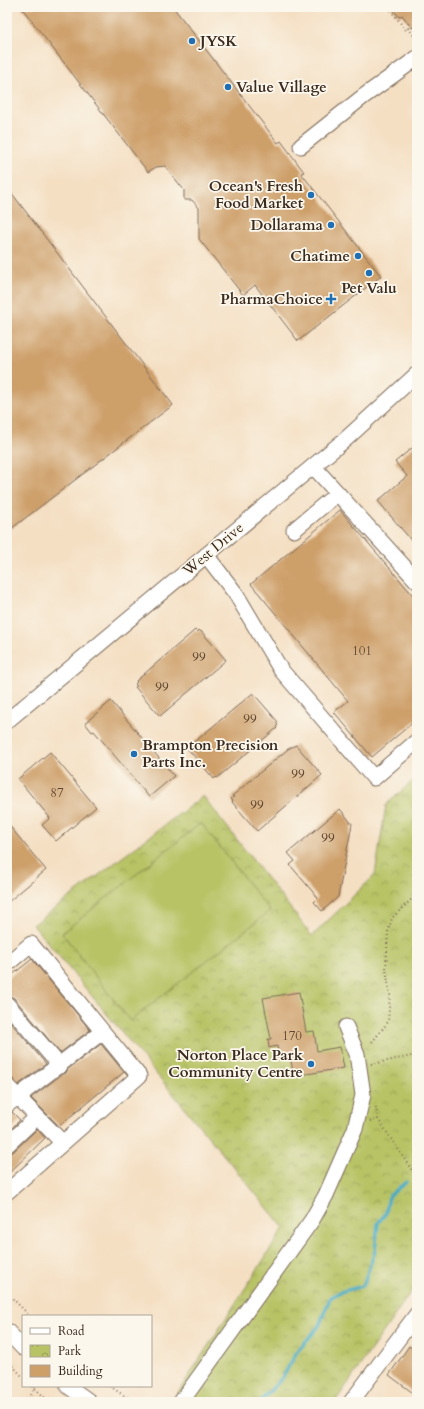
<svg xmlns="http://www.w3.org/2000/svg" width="424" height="1409" viewBox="0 0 424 1409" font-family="Cardo,serif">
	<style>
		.park { fill: url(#park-crowns); stroke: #797642 }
		.pitch { fill: #b7c365; stroke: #797642 }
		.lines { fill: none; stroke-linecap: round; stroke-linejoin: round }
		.stream { stroke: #43aac3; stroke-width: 3.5 }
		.building { fill: #cd9f69 }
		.minor-casing { stroke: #7c6958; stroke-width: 17 }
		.path { stroke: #7c6958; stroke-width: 2; stroke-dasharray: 1 3; stroke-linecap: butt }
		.minor { stroke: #fff; stroke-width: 15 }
		.poi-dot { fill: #1f6fb2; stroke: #fbf7ec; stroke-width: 1.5 }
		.labels { text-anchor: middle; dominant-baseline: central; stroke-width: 3.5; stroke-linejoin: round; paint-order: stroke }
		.number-label { font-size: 13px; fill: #604731 }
		.poi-label { font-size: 15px; font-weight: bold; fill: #3b2a1e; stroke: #fbf7ec; text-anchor: end }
		.street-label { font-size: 15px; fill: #3b2a1e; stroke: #fbf7ec }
	</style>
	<defs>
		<pattern id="park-crowns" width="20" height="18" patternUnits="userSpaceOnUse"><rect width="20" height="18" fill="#b7c365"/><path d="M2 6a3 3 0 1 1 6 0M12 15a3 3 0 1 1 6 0" fill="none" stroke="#969f53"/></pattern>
	</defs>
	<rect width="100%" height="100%" fill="#fbf7ec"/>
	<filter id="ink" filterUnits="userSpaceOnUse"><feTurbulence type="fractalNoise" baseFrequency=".025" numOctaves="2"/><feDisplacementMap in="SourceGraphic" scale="8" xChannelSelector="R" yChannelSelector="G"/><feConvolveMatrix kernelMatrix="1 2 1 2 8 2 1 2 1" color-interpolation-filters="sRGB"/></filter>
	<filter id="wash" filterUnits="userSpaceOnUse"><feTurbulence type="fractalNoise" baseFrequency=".012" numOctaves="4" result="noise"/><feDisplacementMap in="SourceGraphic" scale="16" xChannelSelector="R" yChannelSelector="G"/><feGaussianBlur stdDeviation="0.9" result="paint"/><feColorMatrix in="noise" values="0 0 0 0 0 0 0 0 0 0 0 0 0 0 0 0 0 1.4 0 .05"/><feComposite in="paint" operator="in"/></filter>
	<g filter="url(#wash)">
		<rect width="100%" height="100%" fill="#f4dfc3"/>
		<path class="park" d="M417 777V1283L335 1402H172L284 1228 33 925 203 796 312 936 375 875 386 805Z"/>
		<path class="pitch" d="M201 823 270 911 130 1021 62 933Z"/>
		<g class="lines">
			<path class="stream" d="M260 1402 283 1377 296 1353 319 1326 330 1298 340 1292 363 1286 375 1251 378 1223 386 1213 389 1196 406 1182"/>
		</g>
		<g id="blocks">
			<path class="building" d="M21 7H173L278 143 281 141 304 172 301 173 381 276 298 341 255 285 243 295 199 239V208L192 200H184V190L165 166 156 167 148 172Z
				M391 7H417V23L412 28 402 15 399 17Z
				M7 187 173 405 7 532Z
				M417 444V547L378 501 407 476 395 462Z
				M340 510 417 600V719L372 757 334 712 348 701 251 584Z
				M195 630 197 632 199 630 201 632V631L226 660 160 716 135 687 137 686 135 684 137 682 136 681Z
				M253 693 278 722 276 723 278 725 276 727 277 728 217 778 216 777 214 779 187 748Z
				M111 701 174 776 149 797 94 731 92 732 85 723Z
				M296 745 322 775 257 831 232 802 233 801 231 799 234 797 232 796 288 749Z
				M50 752 96 807 56 841 42 825 50 818 18 779Z
				M340 809 352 824 338 897 322 911 314 902 318 898 290 865 295 861 288 853Z
				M7 823 46 870 7 903Z
				M32 959 90 1030 60 1053 14 998 7 995V979Z
				M299 992 306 1032 314 1031 317 1051 340 1047 344 1068 294 1076 290 1056 279 1058 277 1046 269 1048 268 1039H271L263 998Z
				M7 1018 46 1064 18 1085 13 1079 7 1077Z
				M101 1044 124 1072 59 1126 31 1098 61 1075 66 1073 68 1069Z
				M12 1112 20 1120 7 1133V1114Z
				M37 1129 45 1138 7 1175V1154L13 1152Z
				M409 1346 417 1352V1388L413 1393 389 1375Z"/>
		</g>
	</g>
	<g filter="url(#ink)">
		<use href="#blocks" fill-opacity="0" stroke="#7c6958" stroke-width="1"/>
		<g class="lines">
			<defs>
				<path id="minor" d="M301 146 364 96 417 58
					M313 466 417 581
					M294 530 338 493
					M206 555 236 594 281 670 374 778 417 741
					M7 721 347 438 417 374
					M7 964 31 944 139 1076 7 1192
					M7 1004 60 1066
					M7 1086 62 1142
					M7 1105 102 1032
					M7 1145 37 1117
					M7 1331 23 1348
					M68 1386 90 1402
					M181 1402 312 1220 326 1195 355 1129 363 1095 357 1054 346 1027
					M351 1402 417 1314"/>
			</defs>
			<use href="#minor" class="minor-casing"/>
			<path class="path" d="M388 7 406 30 408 28 417 40
				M372 1042 388 1022 390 995 386 969 388 932 392 918 417 894
				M371 1064 417 1055
				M375 1103 378 1119
				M370 1121 378 1119 417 1178
				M7 1293 30 1316
				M7 1360 23 1377
				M32 1386 50 1402
				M110 1386 123 1395 137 1402
				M27 1402 36 1386"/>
			<use href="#minor" class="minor"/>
		</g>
	</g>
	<g class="poi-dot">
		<circle cx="192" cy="41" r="4"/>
		<circle cx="228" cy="87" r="4"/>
		<circle cx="311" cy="195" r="4"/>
		<circle cx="331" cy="225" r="4"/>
		<circle cx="358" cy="256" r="4"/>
		<circle cx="369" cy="273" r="4"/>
		<path d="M329 293h4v4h4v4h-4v4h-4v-4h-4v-4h4z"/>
		<circle cx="134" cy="754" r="4"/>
		<circle cx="311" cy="1064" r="4"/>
	</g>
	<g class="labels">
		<g class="number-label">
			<text x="362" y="651">101</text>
			<text x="199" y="657">99</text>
			<text x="162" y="687">99</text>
			<text x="250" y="719">99</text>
			<text x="298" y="774">99</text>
			<text x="57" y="793">87</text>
			<text x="257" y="805">99</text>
			<text x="328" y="838">99</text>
			<text x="292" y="1036">170</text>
		</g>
		<g class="poi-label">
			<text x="200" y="41" text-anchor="start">JYSK</text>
			<text x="236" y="87" text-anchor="start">Value Village</text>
			<text x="303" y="186">Ocean's Fresh<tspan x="303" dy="17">Food Market</tspan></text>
			<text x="323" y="225">Dollarama</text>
			<text x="350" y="256">Chatime</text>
			<text x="369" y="288" text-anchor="middle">Pet Valu</text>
			<text x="323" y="299">PharmaChoice</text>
			<text x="142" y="745" text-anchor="start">Brampton Precision<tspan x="142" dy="17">Parts Inc.</tspan></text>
			<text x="303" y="1055">Norton Place Park<tspan x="303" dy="17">Community Centre</tspan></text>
		</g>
		<g class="street-label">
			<text transform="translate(213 549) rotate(-40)">West Drive</text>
		</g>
	</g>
	<rect width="424" height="1409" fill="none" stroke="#fbf7ec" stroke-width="24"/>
	<rect x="22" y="1315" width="130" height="72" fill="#fbf7ec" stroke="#aea59a"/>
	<rect x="30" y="1328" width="20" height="6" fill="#ffffff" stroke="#aea59a"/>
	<text x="58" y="1335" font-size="12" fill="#3b2a1e">Road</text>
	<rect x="30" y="1345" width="20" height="12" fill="url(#park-crowns)" stroke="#aea59a"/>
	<text x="58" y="1355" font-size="12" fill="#3b2a1e">Park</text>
	<rect x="30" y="1365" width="20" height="12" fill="#cd9f69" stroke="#aea59a"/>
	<text x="58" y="1375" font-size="12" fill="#3b2a1e">Building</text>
</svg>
